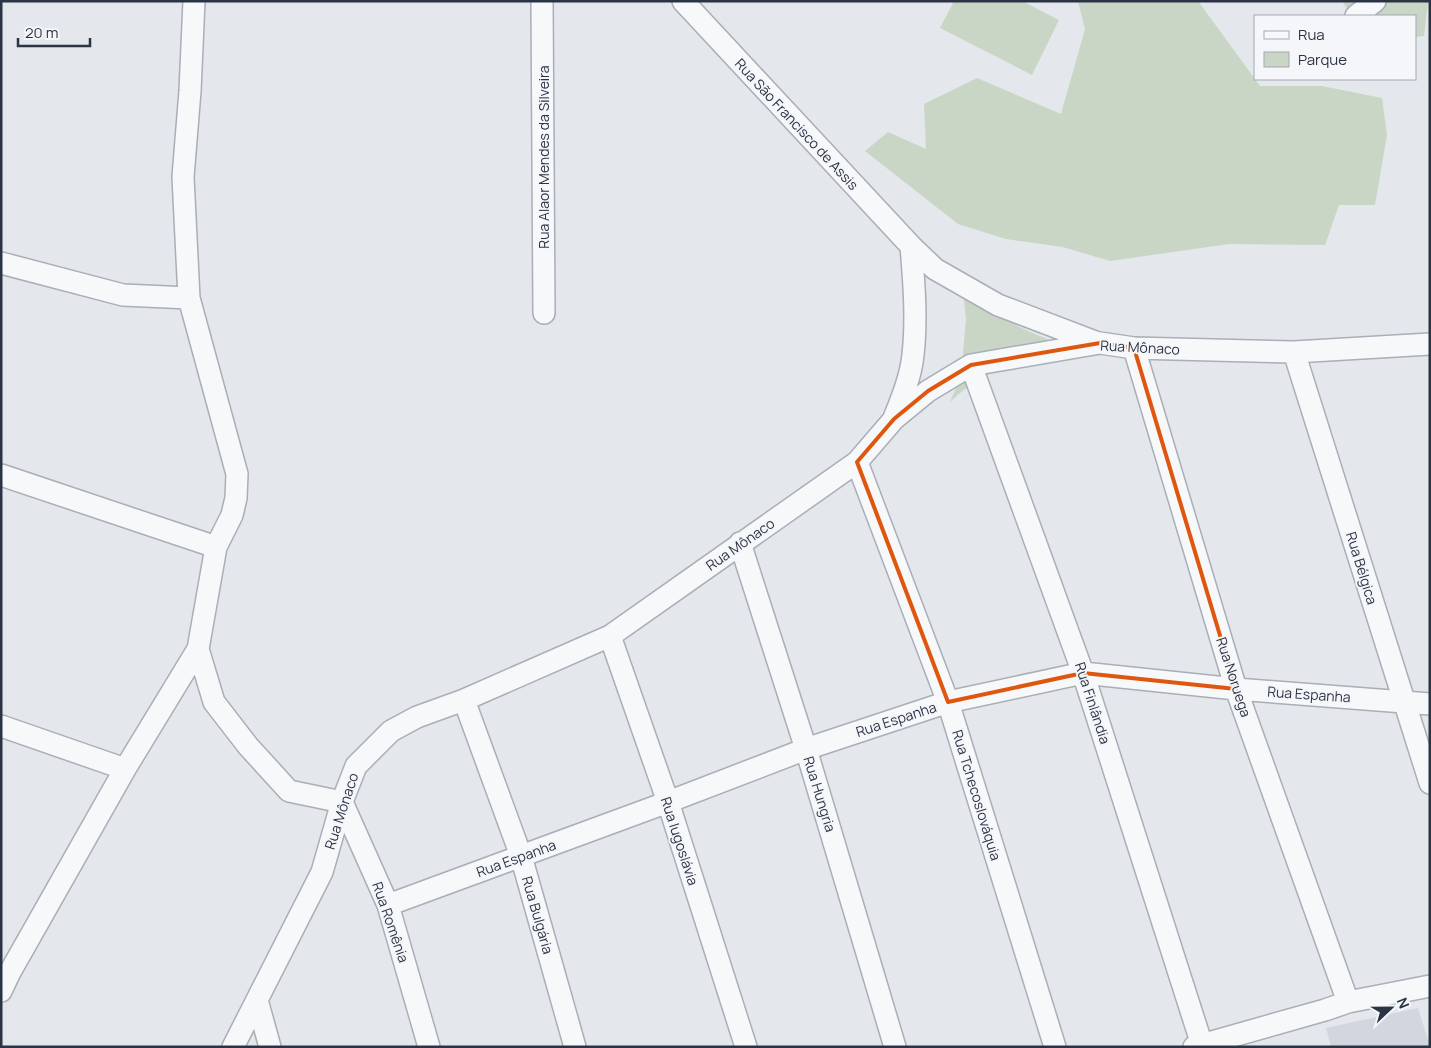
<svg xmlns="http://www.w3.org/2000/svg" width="1431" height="1048" viewBox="0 0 1431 1048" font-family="Manrope,sans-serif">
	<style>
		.built { fill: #d2d6de }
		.green { fill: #c9d6c5 }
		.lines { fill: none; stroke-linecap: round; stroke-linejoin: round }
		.street-casing { stroke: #a9aeb7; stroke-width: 24 }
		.street { stroke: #f7f8fa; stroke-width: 21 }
		.marked { fill: none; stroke: #df570f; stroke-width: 4; stroke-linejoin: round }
		.labels { text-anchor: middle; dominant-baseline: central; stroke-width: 4; stroke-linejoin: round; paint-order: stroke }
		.street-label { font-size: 14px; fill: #2b3445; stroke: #f4f6f9 }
	</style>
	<rect width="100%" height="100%" fill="#e4e7ec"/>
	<path class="built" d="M1418 1008 1430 1047H1331L1326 1028Z"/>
	<path class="green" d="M954 1H1022L1059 20 1032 75 940 28Z
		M1078 1H1198L1260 86H1322L1382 98 1387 135 1375 205H1339L1325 245 1229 244 1110 261 1063 247 1006 239 958 224 865 151 888 132 926 149 924 104 977 78 1061 114 1085 29Z
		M1342 1H1428L1424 36 1415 37V16H1374L1372 10 1350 13Z
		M963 291C995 316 1026 333 1065 345 1025 360 981 371 950 402L961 376 966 319Z"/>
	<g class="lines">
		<defs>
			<path id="street" d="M542 1 544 313
				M683 1 911 246 935 269 998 305 1098 343
				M1356 16 1375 1
				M1 263 123 295 189 298
				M1134 348 1236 689 1348 1002
				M1294 352 1430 783
				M971 365 1083 673 1202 1045
				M894 418C902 398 911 376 913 355 917 319 914 282 911 246
				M857 462 948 702 1055 1047
				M1 475 216 547
				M740 543 806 749 895 1047
				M610 636 668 802 746 1047
				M198 649 214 702 248 746 289 791 342 802 388 905 429 1047
				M464 700 521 856 575 1047
				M1 726 125 769
				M388 905 668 802 806 749 948 702 1083 673 1236 689 1430 704
				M1 991 10 972 125 769 198 649 216 547 232 515 236 498 237 474 189 298 183 177 190 91 194 1
				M257 1000 270 1047
				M233 1047 322 872 342 802 356 766 391 731 417 717 464 700 610 636 857 462 894 419 928 391 971 365 1100 343 1134 348 1294 352 1430 344
				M1194 1047 1325 1010 1348 1002 1430 986"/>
		</defs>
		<use href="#street" class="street-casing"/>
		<use href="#street" class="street"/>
	</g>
	<path class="marked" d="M1100 343 1134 348 1236 689 1083 673 948 702 857 462 894 419 928 391 971 365Z"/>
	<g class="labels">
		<g class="street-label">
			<text transform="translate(797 124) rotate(47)">Rua São Francisco de Assis</text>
			<text transform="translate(543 157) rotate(-90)">Rua Alaor Mendes da Silveira</text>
			<text transform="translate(1140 347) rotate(3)">Rua Mônaco</text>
			<text transform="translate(740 544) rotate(-35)">Rua Mônaco</text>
			<text transform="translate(1362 568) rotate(73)">Rua Bélgica</text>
			<text transform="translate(1234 677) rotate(72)">Rua Noruega</text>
			<text transform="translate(1309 694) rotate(4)">Rua Espanha</text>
			<text transform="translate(1093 703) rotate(72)">Rua Finlândia</text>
			<text transform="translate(896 719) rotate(-18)">Rua Espanha</text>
			<text transform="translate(820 794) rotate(73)">Rua Hungria</text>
			<text transform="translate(977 795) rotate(73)">Rua Tchecoslováquia</text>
			<text transform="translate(341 811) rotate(-72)">Rua Mônaco</text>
			<text transform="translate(680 841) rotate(72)">Rua Iugoslávia</text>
			<text transform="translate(516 858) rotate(-20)">Rua Espanha</text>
			<text transform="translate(538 915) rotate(74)">Rua Bulgária</text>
			<text transform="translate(391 922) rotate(71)">Rua Romênia</text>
		</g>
	</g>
	<rect width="1431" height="1048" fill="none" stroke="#2b3445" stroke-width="5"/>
	<rect x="1254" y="15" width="162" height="65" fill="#f4f6f9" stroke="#a4a8b1"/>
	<rect x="1264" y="31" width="25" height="8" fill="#f7f8fa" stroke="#a4a8b1"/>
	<text x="1298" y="40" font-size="15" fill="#2b3445">Rua</text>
	<rect x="1264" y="52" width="25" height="15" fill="#c9d6c5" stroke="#a4a8b1"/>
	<text x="1298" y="65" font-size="15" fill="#2b3445">Parque</text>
	<g transform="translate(1391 1008) rotate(68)" stroke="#f4f6f9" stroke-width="4" paint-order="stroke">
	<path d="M0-4L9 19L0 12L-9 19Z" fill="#2b3445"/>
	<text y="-8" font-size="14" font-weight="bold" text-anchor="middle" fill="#2b3445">N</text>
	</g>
	<path d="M18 38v8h72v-8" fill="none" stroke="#2b3445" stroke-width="2.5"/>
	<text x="25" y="38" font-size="15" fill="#2b3445" stroke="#f4f6f9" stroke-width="4" paint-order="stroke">20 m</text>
</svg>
